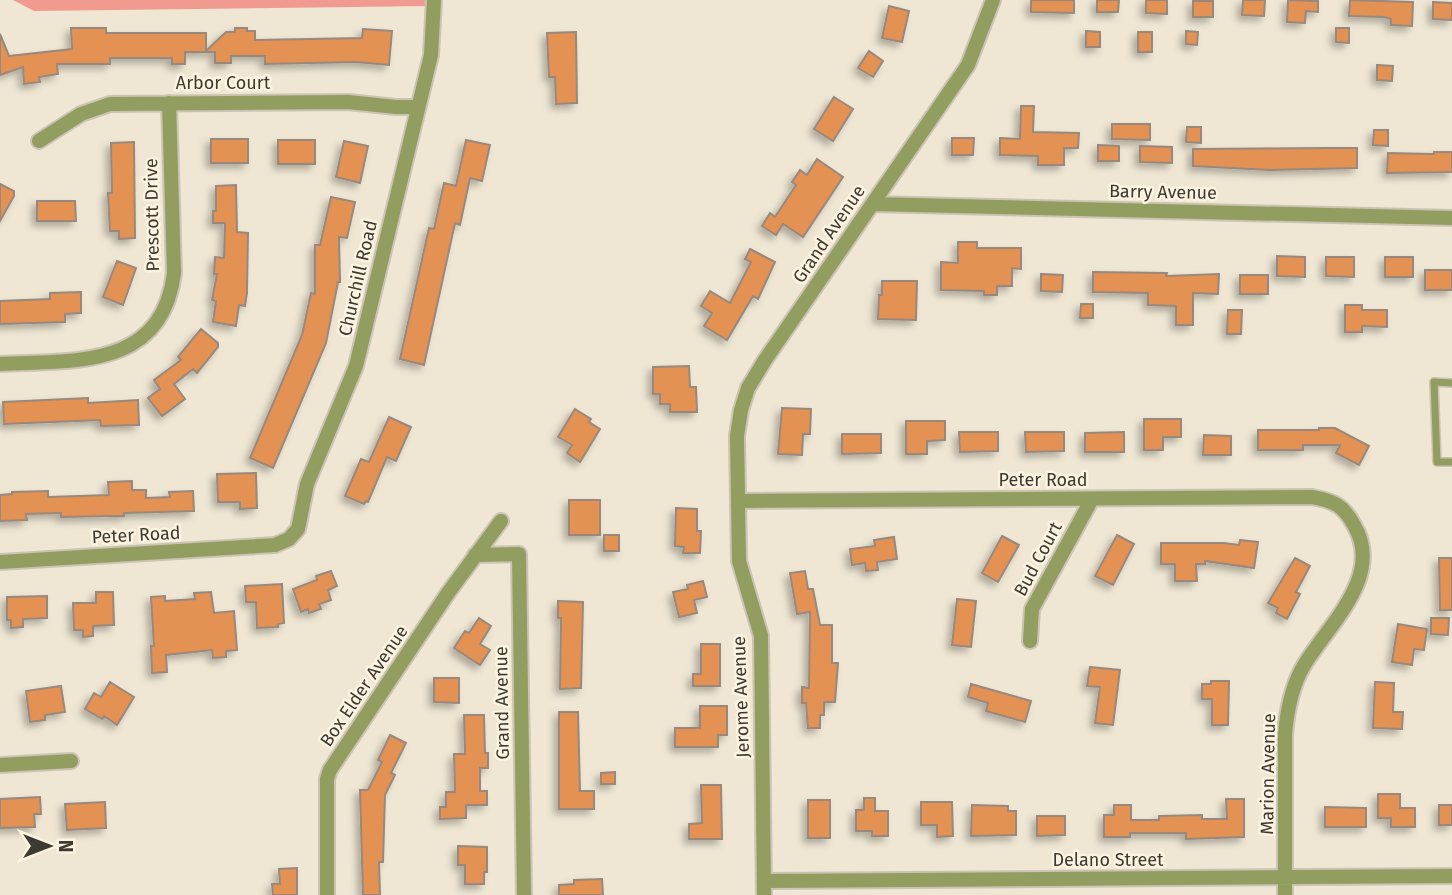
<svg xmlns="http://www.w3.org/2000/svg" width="1452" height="895" viewBox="0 0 1452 895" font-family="'Fira Sans',sans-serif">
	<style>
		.green { fill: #f09a90 }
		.building { fill: #e39252; stroke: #99887d; stroke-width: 2; filter: url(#shadow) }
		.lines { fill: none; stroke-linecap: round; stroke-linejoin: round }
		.lane-casing { stroke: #cbc4b4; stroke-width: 10 }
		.street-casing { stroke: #cbc4b4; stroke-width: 18 }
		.lane { stroke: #929d60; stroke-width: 7 }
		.street { stroke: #929d60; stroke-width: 14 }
		.labels { text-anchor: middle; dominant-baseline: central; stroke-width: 5; stroke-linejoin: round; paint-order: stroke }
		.street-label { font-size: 18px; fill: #3d3a32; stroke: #fcf4e1 }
	</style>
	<defs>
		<filter id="shadow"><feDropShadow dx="-4.5" dy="4.5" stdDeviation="3.5" flood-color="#0004"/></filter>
	</defs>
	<rect width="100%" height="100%" fill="#efe7d4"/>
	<path class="green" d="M13 0H430V6L34 11Z"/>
	<path class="building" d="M1031 0H1074V13L1031 12Z
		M1097 0H1119L1118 12H1097Z
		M1146 0H1167V14L1146 13Z
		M1243 0H1265L1264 16 1242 15Z
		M1288 0 1318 1V12L1306 11 1305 23 1287 22Z
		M1350 0 1413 2 1412 26 1391 25V19L1384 17 1349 16Z
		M1193 1H1213V17H1193Z
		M1433 2 1452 3V20L1433 19Z
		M889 6 909 11 902 42 882 38Z
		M71 28H106V33H206V51L226 32H235V28H247V31H255V40L362 38 363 29 392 31 389 65 356 62 265 64V56H231V63H215V52H185V64H172V58H110V64H57L58 74 39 77 40 82 24 84 23 67 0 75V34L9 56 72 49Z
		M1336 28H1349V43L1336 42Z
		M1086 31 1100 32V47H1086Z
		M1186 31 1198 32 1197 45 1186 44Z
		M576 32 577 103 556 104 555 77H549L547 33Z
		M1138 32H1152V52H1138Z
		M869 51 883 61 873 77 858 68Z
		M1377 65 1393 66 1392 81 1377 80Z
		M834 97 853 109 833 141 814 129Z
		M1021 106H1034L1033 132 1079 133 1078 148H1064V165H1038V156L1000 155V138L1020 139Z
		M1112 124H1150V140L1112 139Z
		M1187 127H1201V143L1186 142Z
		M1374 130H1388V146L1373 145Z
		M952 138H974L973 155H952Z
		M211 139H248V163H211Z
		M278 140H315V164H278Z
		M466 140 490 145 482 181 470 178 460 225 455 223 424 365 400 359 429 228 434 229 444 183 456 186Z
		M344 141 368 146 360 183 336 177Z
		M134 142 135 238 119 239V231H110L108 193H112L111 143Z
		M1098 145 1119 146V161H1098Z
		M1140 146 1172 147V163L1140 162Z
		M1329 148H1357V168L1270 170 1193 166V149Z
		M1434 152H1452V172L1387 173 1388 153 1434 154Z
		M817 159 843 177 803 237 783 224 776 235 762 226 770 213 775 217 796 185 792 182 800 170 807 175Z
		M0 184 14 191V196L0 221Z
		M236 185 237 232 248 233 247 293 245 306 239 305 236 326 213 322 216 301 212 300 217 274H214L215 257 224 258 225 223H213V211H216V186Z
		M331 197 355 202 347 238 339 237 340 282H338L326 343 273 468 250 458 302 335 311 293 315 294V245H320Z
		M37 201H75L76 221H37Z
		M958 242H977V248H1021V269L1012 268V286H997V295H984V291L941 290V262L958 263Z
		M750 249 775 262 758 299 753 296 727 340 704 326 712 313 701 306 710 291 730 303 751 262 745 259Z
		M1277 256 1305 257V277L1277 276Z
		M1326 257H1354V277L1326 276Z
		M1385 257H1413V277H1385Z
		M117 261 136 268 123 305 103 297Z
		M1425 270H1452V290H1425Z
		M1093 272 1167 273 1166 276 1219 274 1218 294 1193 293V325H1176V306L1148 305V293L1093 292Z
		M1041 274 1063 275 1062 292 1041 291Z
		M1240 275H1268V294H1240Z
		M882 281H917L916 320 878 319 879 295H882Z
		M81 292V313L65 314V322L0 324V301L50 299V293Z
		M1081 304H1093V318H1080Z
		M1345 305H1362V310H1387V327L1362 326V332H1345Z
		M1228 310H1242L1241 334H1227Z
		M201 329 218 343V347L197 373 193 369 174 384 185 399 162 416 148 398 160 389 154 380 181 360 178 357Z
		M689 366 690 387H696L697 412H670V404H660V394H653V367Z
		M88 398V403L138 400 139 425 101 426 100 420 4 424 3 402Z
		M782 408 811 409 810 434H803L802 455 778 454Z
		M575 409 591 419 589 422 600 429 580 462 567 453 572 445 558 437Z
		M389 417 411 427 396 461 387 457 368 502 366 501 364 504 345 496 361 459 369 462Z
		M1144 419H1181V437H1163V450H1144Z
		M906 421H945V440L927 441V454H906Z
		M1319 428H1335L1369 446 1359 465 1336 453 1340 445H1303V450H1258V430H1319Z
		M959 432H998V451L960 452Z
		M1025 432H1064V451L1026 452Z
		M1124 432V452H1085V433Z
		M842 434H881V453L842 454Z
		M1204 435 1231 436V455H1203Z
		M256 473 257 508 240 509V502H218L217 474Z
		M132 481V490H146V498L170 497 169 492 193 491 194 511 124 513V516H110L61 517V513L26 514 27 520 0 521V495L12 494V492L48 491V497L109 495 108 482Z
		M569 500H600V535H569Z
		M676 508 697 509V531H701L700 553H683L684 547 675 546Z
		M604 535H619V551H604Z
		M1117 535 1134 544 1113 585 1095 576Z
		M1002 536 1019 545 998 582 982 573Z
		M894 537 897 559 877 562 878 570 866 571 865 563 852 565 850 549 875 546 874 540Z
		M1240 540 1258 542 1254 568 1205 561V564H1196L1197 581H1175V564H1161V543H1224L1239 545Z
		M1295 558 1310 566 1296 592 1300 594 1287 619 1276 613 1278 608 1268 603Z
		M1439 558H1452V610H1440Z
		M331 571 337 586 328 590 331 600 319 604 321 609 309 613 308 609 301 612 293 589 317 580 316 576Z
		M805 571 808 589H813L820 625H832V663H838L835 702H824V715H820V728H808L806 703H802V687L809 688 810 612 797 614 790 573Z
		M703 581 707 597 694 600 697 613 679 617 673 592 688 589 687 585Z
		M282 584 284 623 278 624V627L257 628 256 602H246L245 586Z
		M96 592H113L114 625 93 626V636L83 637V630H74L73 603H96Z
		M211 592 214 613 234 611 237 650 226 651V657L213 658 212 650 166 655 167 672 152 673 151 646H154L151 597 165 596V601L195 599 194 593Z
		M47 596V618L23 619V627L11 628V620H7V597Z
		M957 599 976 601 971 647 952 645Z
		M558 601 583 602 581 688 560 689 561 618H558Z
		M479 618 491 626 480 644 490 650 480 665 454 648 465 631 469 633Z
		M1431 618H1449L1448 635 1431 634Z
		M1398 624 1427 629 1424 650 1414 649 1412 665 1392 662Z
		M701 644H720V686H693V674H701Z
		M1090 667 1120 670 1113 725 1095 723 1100 687 1087 686Z
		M434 678H459V703L434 702Z
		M1211 681H1229L1228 725H1212V699H1202V684H1211Z
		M110 682 134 697 117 725 104 716 102 719 85 709 94 693 101 697Z
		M1375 682 1394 683 1393 712H1403L1402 729 1373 728Z
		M971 684 1031 701 1025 722 986 711 988 703 968 697Z
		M61 686 65 712 45 715V720L30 722 26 691Z
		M700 706H727V735H718V747H675V728H700Z
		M559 712H578L580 791H594V809H559Z
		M464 715H484L485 753H488V768H480V791H487V805H466V818L440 819V807H446V792H455L454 754H465Z
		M390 735 406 743 391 773 395 775 385 795 383 862H379L380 895H363L360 790H368L382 762 378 760Z
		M615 772V784H601V773Z
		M701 785H721L722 839H689V824L702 823Z
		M1378 794H1400V808H1415V827H1391V818H1378Z
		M40 797 41 814H34L35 827 0 828V799Z
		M864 798H875V811H888V836H872V831H856V810H864Z
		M1226 799H1244V837L1186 839V833H1130V837H1104V815H1114V805H1131V820H1159V816L1202 815V819H1227Z
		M808 800H830V838H808Z
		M105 802 106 828 67 830 65 804Z
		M921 802H952L953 836 937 837V825H921Z
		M972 805 1008 806V811H1016V835L971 836Z
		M1439 805H1452V825H1439Z
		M1325 807 1366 808V827H1325Z
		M1037 816H1065V835L1037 836Z
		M458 846 487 847V872H484V884H465V865H458Z
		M297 868V895H273L272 884H280L279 869Z
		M602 879 603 895H559V885L574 884V880Z"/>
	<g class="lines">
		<defs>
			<path id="lane" d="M1452 383 1434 382 1437 462H1452"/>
			<path id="street" d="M39 141 81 114 110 104 348 102 396 107H418
				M873 204 1452 218
				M0 364C74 360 162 370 174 273L169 103
				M739 501 1312 497C1334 501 1343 505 1354 525 1385 577 1326 627 1303 667 1291 688 1287 711 1285 734V895
				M475 555 519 554 524 895
				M0 562 275 545 289 539 298 529 307 484 356 366 431 55 434 0
				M1030 641 1032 609 1092 499
				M0 765 71 761
				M764 881 1452 876
				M327 895V779L330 770 448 593 501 521
				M764 895 761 636 739 561 737 436 741 410 748 388 765 360 968 65 993 0"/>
		</defs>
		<use href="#lane" class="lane-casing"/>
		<use href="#street" class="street-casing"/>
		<use href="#lane" class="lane"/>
		<use href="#street" class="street"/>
	</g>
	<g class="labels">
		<g class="street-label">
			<text x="223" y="83">Arbor Court</text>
			<text transform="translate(1163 192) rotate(1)">Barry Avenue</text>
			<text transform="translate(152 215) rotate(-91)">Prescott Drive</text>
			<text transform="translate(829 234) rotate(-56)">Grand Avenue</text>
			<text transform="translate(358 278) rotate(-77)">Churchill Road</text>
			<text x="1043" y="480">Peter Road</text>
			<text transform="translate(136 535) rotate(-3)">Peter Road</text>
			<text transform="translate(1038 559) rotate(-62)">Bud Court</text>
			<text transform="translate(364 686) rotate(-56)">Box Elder Avenue</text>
			<text transform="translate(741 697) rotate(-92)">Jerome Avenue</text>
			<text transform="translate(502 703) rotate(-91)">Grand Avenue</text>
			<text transform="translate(1268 774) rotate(-89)">Marion Avenue</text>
			<text x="1108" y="860">Delano Street</text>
		</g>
	</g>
	<g transform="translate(49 846) rotate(90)" stroke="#fcf4e1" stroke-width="5" paint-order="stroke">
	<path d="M0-5L12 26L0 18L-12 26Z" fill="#3d3a32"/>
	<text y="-10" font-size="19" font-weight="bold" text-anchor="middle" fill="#3d3a32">N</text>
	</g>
</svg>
